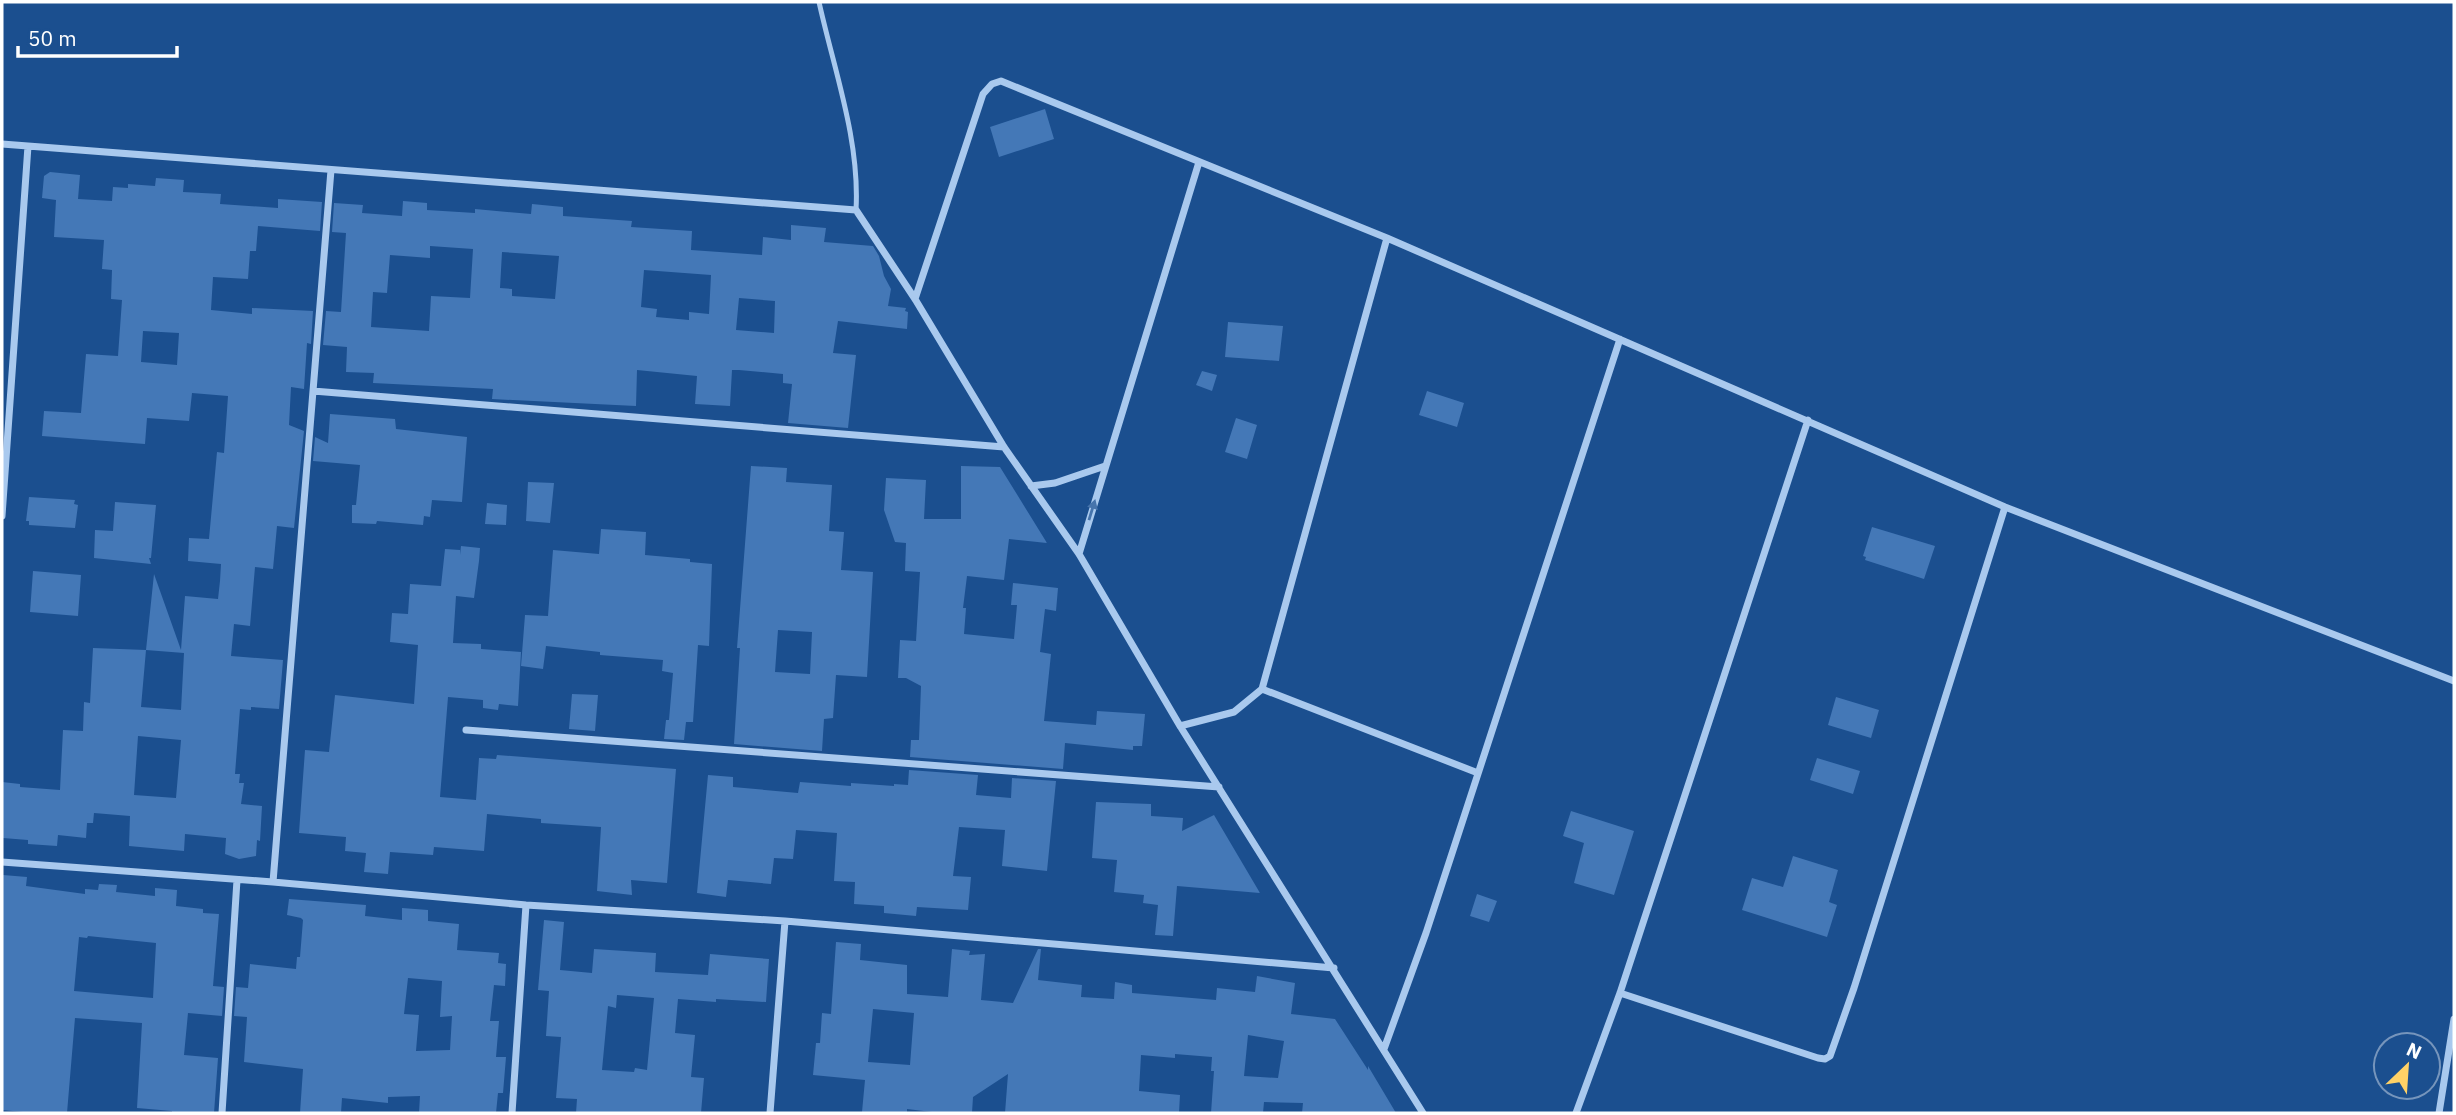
<svg xmlns="http://www.w3.org/2000/svg" width="2456" height="1115" viewBox="0 0 2456 1115" font-family="'IBM Plex Sans',sans-serif">
	<style>
		.building { fill: #4478b7; fill-rule: evenodd }
		.lines { fill: none; stroke-linecap: round; stroke-linejoin: round }
		.lane { stroke: #a9c9ee; stroke-width: 5 }
		.street { stroke: #a9c9ee; stroke-width: 7 }
		.oneway { fill: #4674ac }
	</style>
	<rect width="100%" height="100%" fill="#1b4f8f"/>
	<path class="building" d="M1045 109 1054 139 999 157 990 127Z
		M50 172 80 175 78 199 112 201 113 187 128 188V184L155 186 156 178 184 180 183 192 221 194 220 204 278 208V199L322 202 320 231 258 226 256 251H250L248 279 213 277 211 310 252 314V308L313 311 311 344 307 343 304 389 291 387 289 425 304 431 294 528 277 526 273 569 255 567 250 626 234 624 231 656 283 660 279 709 251 707V710L240 709 235 774H240L239 783H244L241 804 262 806 260 841 257 840 256 856 239 859 225 854 226 838 185 834 184 851 129 846 130 816 94 813 93 823H87L86 838 58 835 57 846 28 844V840L3 838 2 782 20 784V787L60 790 63 730 83 731 84 702 90 703 93 648 146 650 141 707 181 710 184 653 146 650 154 574 181 650 185 596 218 599 220 581 221 564 188 561 189 538 209 539 217 452 224 453 228 396 192 393 189 421 147 418 145 444 42 436 44 411 81 413 86 354 118 356 122 300 111 299 112 270 102 269 104 240 54 237 56 200 42 198 44 176ZM143 331 179 333 177 365 141 362ZM138 736 181 740 176 798 134 795Z
		M403 201 427 203V210L475 213V209L531 214 532 204 563 207V216L632 221 631 227 692 231 691 250 762 255 763 237 791 240V225L826 228 824 242 873 246 879 256 884 276 891 289 888 306 906 308 905 311 908 312 907 329 838 321 833 353 856 355 848 428 788 423 792 384 783 383V374L739 370H732L730 406 695 404 697 376 637 370 636 406 492 399 493 389 373 383 374 373 346 372 347 347 323 345 326 311 341 312 346 233 332 232 334 203 363 205 362 213 402 216ZM430 246 473 249 470 298 431 296 429 331 371 327 373 292 387 293 390 255 430 258ZM502 252 559 256 555 299 512 296V289L500 288ZM644 270 711 275 709 314 689 312V320L656 317 657 309 641 307ZM739 298 775 301 774 333 736 330Z
		M1228 322 1283 326 1279 361 1225 357Z
		M1202 371 1217 375 1212 391 1196 385Z
		M1427 391 1464 403 1457 427 1419 415Z
		M330 414 395 419 396 429 467 437 462 502 432 500 430 517 424 516 423 525 377 521 376 524 352 523V505H356L360 465 313 461 315 437 328 443Z
		M1236 418 1257 425 1247 459 1225 452Z
		M751 466 787 468 786 482 832 485 829 531 844 532 841 570 873 572 867 677 836 675 833 718 824 719 822 751 734 744 740 648H737ZM778 630 812 632 810 674 775 672Z
		M961 466 1000 467 1047 543 1009 539 1004 580 967 576 963 608H966L964 634 1014 639 1017 605H1011L1013 583 1058 588 1056 611 1045 609 1040 652 1051 654 1044 721 1096 725 1097 711 1145 714 1142 746H1133V750L1065 743 1063 769 910 757 911 740H919L921 686 906 678H898L900 640 916 641 920 572 905 571 906 543 895 542 884 510 886 478 926 480 924 519H961Z
		M528 482 554 483 550 523 526 521Z
		M29 497 75 500 74 504 78 505 75 528 29 525V521H26Z
		M115 502 156 505 151 558H149L151 564 94 558 95 530 113 531Z
		M487 503 507 505 506 525 485 524Z
		M1872 527 1935 546 1924 579 1865 560 1866 557 1863 556Z
		M601 529 646 532 645 555 690 559V562L712 564 709 646 698 645 693 722H686L684 740 664 739 666 720H669L673 673 662 671 663 660 600 655V652L546 646 543 669 521 666 525 615 548 616 553 550 599 554Z
		M461 546 480 548 479 561 474 598 456 596 453 643 481 644V649L521 652 518 706 499 704 498 710 483 708V700L448 697 440 797 476 800 479 758 496 759 497 755 676 769 667 883 631 880 632 895 597 891 601 827 541 823V819L487 814 484 851 434 847 433 855 390 852 388 874 364 872 366 853 345 851 346 837 299 833 305 750 329 752 335 695 414 704 418 645 390 642 392 613 408 614 410 584 441 586 445 549 460 550V555Z
		M33 571 81 575 78 616 30 612Z
		M572 694 598 695 595 731 569 729Z
		M1836 697 1879 710 1871 738 1828 725Z
		M1817 758 1860 771 1853 794 1810 780Z
		M909 770 978 775 976 795 1011 798 1012 778 1056 781 1047 871 1002 866 1005 830 959 827 953 876 971 877 968 910 917 907 916 916 884 913V906L854 904 855 882 834 881 837 833 796 830 793 859 774 858 771 884 728 880 726 897 697 893 708 775 733 777V787L798 793 800 782 851 786V783L894 786V784L908 785Z
		M1096 802 1151 804V816L1183 818 1182 831 1214 815 1260 893 1177 886 1173 936 1155 935 1158 905 1143 903 1144 895 1114 892 1117 860 1092 858Z
		M1571 811 1634 831 1614 895 1574 883 1584 843 1563 836Z
		M1793 856 1838 870 1829 902 1837 905 1827 937 1742 910 1752 878 1783 887Z
		M3 875 27 877 26 886 85 894V889L98 890 99 884 117 885 116 892 155 896V888L177 890 176 906 203 909V913L219 914 213 986 224 987 222 1016 188 1013 184 1055 218 1058 214 1113H172V1111L137 1108 142 1023 75 1018 67 1113H33L2 1110ZM88 936 156 943 153 998 74 991 79 937 87 938Z
		M1477 894 1497 901 1489 922 1470 916Z
		M289 899 366 905 365 916 402 920V908L428 910V921L459 924 457 950 499 953 498 963 506 964 505 986 494 985 490 1021H499L496 1057H506L503 1093H498L496 1113H419L420 1096 388 1097V1103L342 1098 341 1113H300L303 1069 244 1062 247 1017 234 1016 236 987 248 988 250 964 296 969 297 957H300L303 920 301 918 287 915ZM408 978 442 981 440 1017 452 1016 450 1050 416 1051 419 1015 404 1014Z
		M544 920 564 922 560 970 592 973 594 949 656 953 655 972 708 975 710 954 769 959 766 1002 716 999V1002L678 999 675 1033 695 1035 691 1077 704 1078 701 1113H576L577 1099 556 1098 561 1037 546 1036 549 991 538 990ZM617 995 654 998 647 1070 635 1068 634 1072 602 1070 608 1006 616 1008Z
		M836 942 861 944 860 960 907 965V994L948 997 952 949 970 951 969 955 985 954 981 1000 1013 1003 1038 949H1041L1038 980 1082 985 1081 997 1114 999 1115 982 1132 985V993L1216 1000 1217 988 1255 992 1257 976 1295 983 1291 1014 1335 1019 1368 1070V1066L1396 1113H1302L1303 1103 1264 1102 1263 1113H1211L1214 1071H1211L1212 1057 1175 1054V1058L1141 1055 1139 1091 1180 1095 1179 1113H1005L1008 1074 973 1097 972 1113H940L907 1109V1112L887 1113 862 1112 865 1080 813 1075 816 1043H820L822 1013 831 1014ZM873 1009 914 1013 910 1065 868 1062ZM1248 1035 1284 1041 1278 1078 1244 1076Z"/>
	<g class="lines">
		<path class="lane" d="M819 2C834 70 860 140 856 210"/>
		<path class="street" d="M2 144 856 210 915 299 1004 447 1079 554 1180 726 1423 1113
			M915 299 983 94 992 84 1001 81 1387 238 2005 507 2454 681
			M313 391 1004 447
			M1031 486 1055 483 1105 466
			M2 516 28 146
			M1079 554 1199 162
			M1262 689 1478 773
			M1180 726 1234 712 1262 689 1387 238
			M466 730 1219 787
			M2 862 273 882 526 905 785 921 1334 968
			M273 882 331 170
			M1620 993 1818 1058 1825 1059 1830 1056 1854 988 2005 507
			M1384 1049 1426 933 1620 339
			M222 1113 237 880
			M512 1113 526 905
			M770 1113 785 921
			M1576 1113 1620 993 1808 420
			M2439 1113 2454 1019"/>
	</g>
	<defs><path id="oneway-solid" d="M-6-.8H1V-3.2L6.5 0L1 3.2V.8H-6Z" transform="scale(1.75)"/></defs>
	<use class="oneway" href="#oneway-solid" transform="translate(1092 510) rotate(-73)"/>
	<rect width="2456" height="1115" fill="none" stroke="#ffffff" stroke-width="7"/>
	<g transform="translate(2407 1066) rotate(25)"><circle r="33" fill="#1b4f8f" stroke="#7695bc" stroke-width="2"/>
	<path d="M0-5L12 26L0 18L-12 26Z" fill="#ffd166"/>
	<text y="-10" font-size="19" font-weight="bold" text-anchor="middle" fill="#ffffff">N</text>
	</g>
	<path d="M18 46v10h159v-10" fill="none" stroke="#ffffff" stroke-width="3.5"/>
	<text x="28" y="46" font-size="21" fill="#ffffff" stroke="#1b4f8f" stroke-width="5" paint-order="stroke">50 m</text>
</svg>
